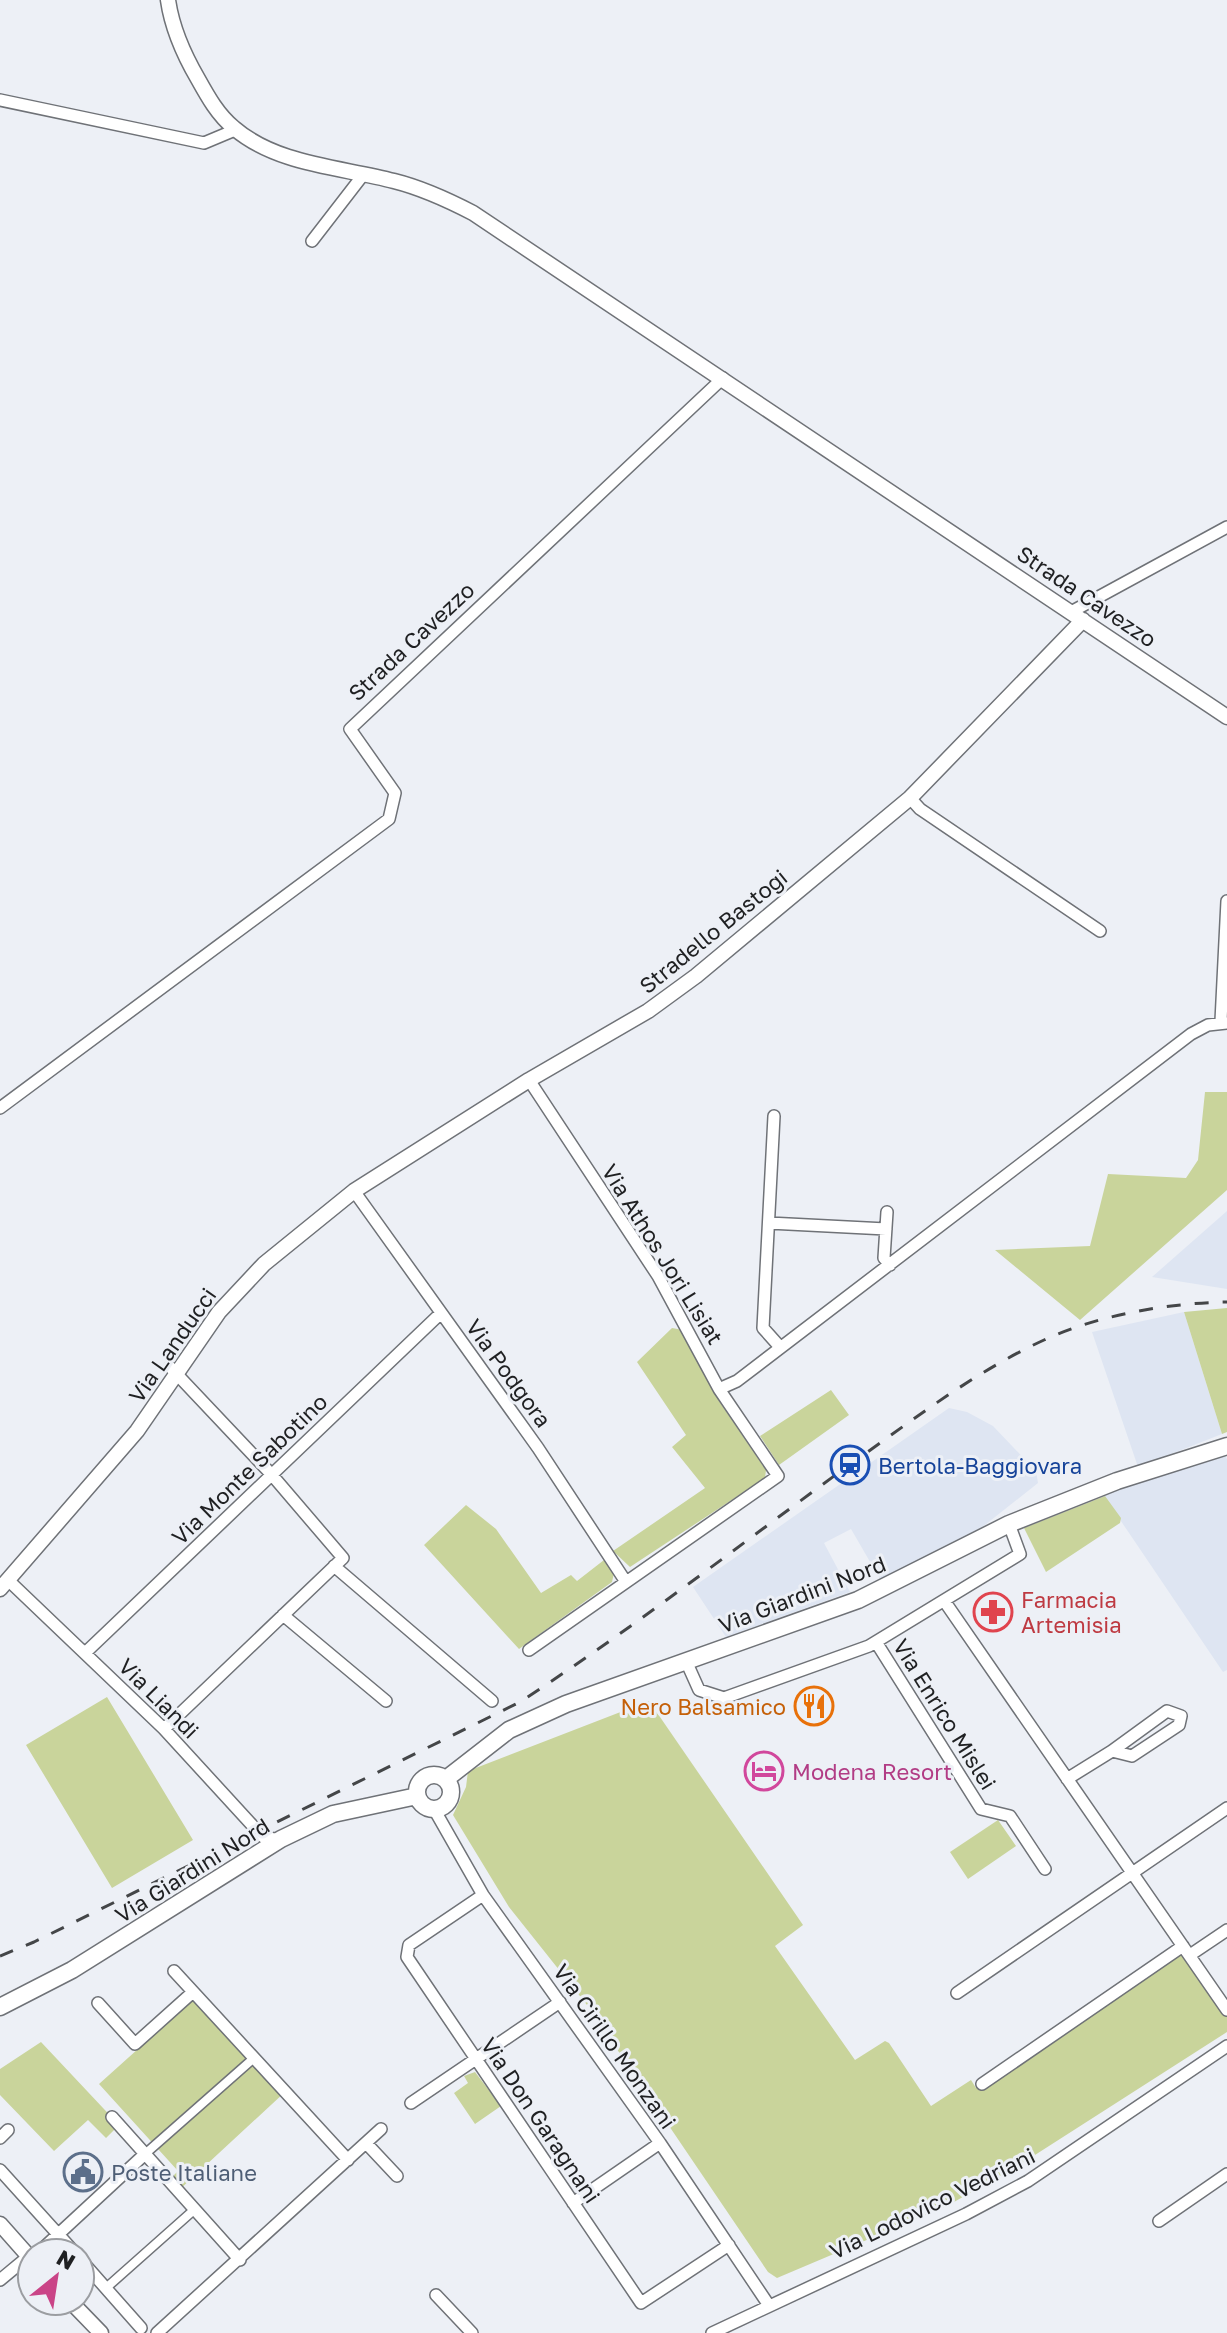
<svg xmlns="http://www.w3.org/2000/svg" width="1227" height="2333" viewBox="0 0 1227 2333" font-family="'Golos Text',sans-serif">
	<style>
		.built { fill: #dee5f2 }
		.green { fill: #c9d49b }
		.lines { fill: none; stroke-linecap: round; stroke-linejoin: round }
		.pedestrian-casing { stroke: #6f7277; stroke-width: 11 }
		.minor-casing { stroke: #6f7277; stroke-width: 14 }
		.tertiary-casing { stroke: #6f7277; stroke-width: 17 }
		.secondary-casing { stroke: #6f7277; stroke-width: 19 }
		.pedestrian { stroke: #fff; stroke-width: 8 }
		.minor { stroke: #fff; stroke-width: 11 }
		.tertiary { stroke: #fff; stroke-width: 14 }
		.secondary { stroke: #fff; stroke-width: 16 }
		.rail { stroke: #444648; stroke-width: 3; stroke-dasharray: 14 14; stroke-linecap: butt }
		.labels { text-anchor: middle; dominant-baseline: central; stroke-width: 6; stroke-linejoin: round; paint-order: stroke }
		.street-label { font-size: 22px; fill: #1f2022; stroke: #edf0f6 }
		.transit-label { font-size: 22px; fill: #164399; stroke: #edf0f6; text-anchor: start }
		.health-label { font-size: 22px; fill: #be3a42; stroke: #edf0f6; text-anchor: start }
		.food-label { font-size: 22px; fill: #c56008; stroke: #edf0f6; text-anchor: end }
		.hotel-label { font-size: 22px; fill: #b23c85; stroke: #edf0f6; text-anchor: start }
		.service-label { font-size: 22px; fill: #4e5e75; stroke: #edf0f6; text-anchor: start }
	</style>
	<rect width="100%" height="100%" fill="#edf0f6"/>
	<path class="built" d="M1227 1211V1289L1152 1277Z
		M1184 1312 1222 1434 1138 1467 1092 1332Z
		M949 1408 967 1412 993 1426 1036 1471 1038 1483 971 1536 926 1561 880 1579 851 1529 824 1543 850 1592 726 1637 693 1587Z
		M1223 1454 1227 1459V1670L1223 1672 1102 1493Z"/>
	<path class="green" d="M1205 1092H1227V1190L1080 1320 995 1250 1090 1246 1108 1174 1186 1178 1198 1160Z
		M1227 1308V1432L1222 1434 1184 1312Z
		M672 1328 683 1330 719 1401 766 1470 765 1478 630 1567 613 1551 705 1488 672 1447 686 1435 637 1362Z
		M831 1390 849 1415 779 1465 760 1436Z
		M1105 1496 1121 1518 1120 1523 1046 1572 1024 1528Z
		M466 1505 496 1529 541 1593 571 1575 577 1581 604 1560 614 1573 612 1582 519 1649 424 1545Z
		M107 1697 193 1840 112 1888 26 1745Z
		M649 1701 803 1925 775 1946 855 2060 885 2041 889 2043 931 2106 971 2080 976 2088 1184 1946 1227 2010V2032L1024 2162 947 2206 777 2278 768 2272 587 2005 509 1907 453 1815 466 1787 468 1771Z
		M998 1820 1016 1846 968 1879 950 1852Z
		M197 1996 285 2092 178 2191 169 2180 178 2171 99 2084Z
		M41 2042 119 2125 106 2138 88 2120 54 2151 0 2095V2069Z
		M475 2072 501 2106 475 2124 454 2093 468 2083 464 2076Z"/>
	<g class="lines">
		<defs>
			<path id="pedestrian" d="M145 2154 254 2058
				M106 2288 195 2209"/>
			<path id="minor" d="M0 100 204 143 235 130
				M312 241 363 175
				M1071 612 1227 527
				M910 798 920 809 1100 931
				M1221 1021 1227 901
				M529 1080 658 1276 719 1389 737 1381 1191 1034 1208 1025 1227 1023
				M0 1108 389 819 395 793 350 729 723 378
				M774 1116 763 1328 780 1347
				M354 1191 538 1448 626 1582
				M887 1212 884 1258 890 1265
				M769 1223 886 1229
				M334 1566 492 1701
				M8 1580 164 1729 263 1837 280 1840
				M945 1602 1227 2010
				M283 1615 386 1701
				M876 1642 981 1809 1010 1816 1045 1869
				M529 1650 778 1476 719 1389
				M85 1653 441 1313
				M686 1661 699 1690 724 1698 869 1646 1020 1554 1009 1524
				M164 1729 343 1558 272 1475 170 1367
				M1067 1779 1112 1751 1132 1756 1179 1725 1181 1716 1167 1711 1112 1751
				M434 1809 483 1895 660 2143 768 2304
				M483 1895 409 1945 407 1957 641 2303 729 2245
				M1190 1955 1227 1930
				M174 1971 348 2160
				M957 1993 1227 1808
				M98 2003 135 2044 193 1992
				M982 2084 1183 1946
				M411 2103 560 2002
				M112 2117 240 2260
				M0 2138 8 2130
				M366 2143 397 2176
				M0 2170 75 2253
				M573 2203 660 2143
				M1159 2221 1227 2174
				M38 2253 145 2154
				M80 2259 141 2328
				M0 2280 29 2256
				M436 2295 472 2333
				M157 2333 381 2129
				M712 2333 966 2214 1028 2181 1227 2046"/>
			<path id="tertiary" d="M168 0C172 28 184 55 198 79 208 97 218 115 234 128 277 165 341 167 394 181 422 188 448 200 473 213L1227 717
				M0 1589 137 1431 219 1312 264 1264 354 1191 529 1080 648 1011 696 976 910 798 1083 620
				M0 2224 32 2260
				M70 2301 101 2333"/>
			<path id="secondary" d="M417 1792a17 17 0 1 1 34 0a17 17 0 1 1-34 0Z
				M446 1779 509 1730 566 1704 858 1600 1009 1524 1117 1481 1227 1446
				M0 2007 72 1970 281 1839 333 1814 417 1796"/>
		</defs>
		<use href="#pedestrian" class="pedestrian-casing"/>
		<use href="#minor" class="minor-casing"/>
		<use href="#tertiary" class="tertiary-casing"/>
		<use href="#secondary" class="secondary-casing"/>
		<use href="#pedestrian" class="pedestrian"/>
		<use href="#minor" class="minor"/>
		<use href="#tertiary" class="tertiary"/>
		<use href="#secondary" class="secondary"/>
		<path class="rail" d="M0 1956 34 1942 520 1702C632 1629 737 1547 845 1468 909 1423 972 1373 1044 1340 1098 1315 1168 1303 1227 1302"/>
	</g>
	<defs>
		<symbol id="station-ring" viewBox="-11 -11 22 22"><circle r="9.5" fill="#edf0f6" stroke="#1a4fb4" stroke-width="1.5"/><path d="M-3-6H3Q5-6 5-4V2Q5 4 3 4L4.5 6H3L1.5 4h-3L-3 6H-4.5L-3 4Q-5 4-5 2V-4Q-5-6-3-6ZM-3.5-4v3h7v-3ZM-3.5 1v1.5H-2V1ZM2 1v1.5H3.5V1Z" fill="#1a4fb4"/></symbol>
		<symbol id="pharmacy-ring" viewBox="-11 -11 22 22"><circle r="9.5" fill="#edf0f6" stroke="#e0444e" stroke-width="1.5"/><path d="M-2-6h4v4h4v4h-4v4h-4v-4h-4v-4h4Z" fill="#e0444e"/></symbol>
		<symbol id="restaurant-ring" viewBox="-11 -11 22 22"><circle r="9.5" fill="#edf0f6" stroke="#e8710a" stroke-width="1.5"/><path d="M-5-6h1v4h1v-4h1v4h1v-4h1v5L-1.5 .5V6h-2V.5L-5-1ZM5-6V6H3V1.5H1.5Q1.5-4 5-6Z" fill="#e8710a"/></symbol>
		<symbol id="hotel-ring" viewBox="-11 -11 22 22"><circle r="9.5" fill="#edf0f6" stroke="#d1479c" stroke-width="1.5"/><path d="M-6-4.5h1.5V1H6V5H4.5V3h-9V5H-6ZM-4 0a1.8 1.8 0 1 1 3.6 0ZM.5 0V-2.5h3Q6-2.5 6 0Z" fill="#d1479c"/></symbol>
		<symbol id="civic-ring" viewBox="-11 -11 22 22"><circle r="9.5" fill="#edf0f6" stroke="#5c6f8a" stroke-width="1.5"/><path d="M-.6-6.5H3V-4.5H.6V-3L4-1V1h2V6H-6V1h2V-1L-.6-3ZM-1.2 2.5V6h2.4V2.5Z" fill="#5c6f8a"/></symbol>
	</defs>
	<g fill-rule="evenodd">
		<use href="#station-ring" x="828" y="1443" width="44" height="44"/>
		<use href="#pharmacy-ring" x="971" y="1590" width="44" height="44"/>
		<use href="#restaurant-ring" x="792" y="1684" width="44" height="44"/>
		<use href="#hotel-ring" x="742" y="1749" width="44" height="44"/>
		<use href="#civic-ring" x="61" y="2150" width="44" height="44"/>
	</g>
	<g class="labels">
		<g class="street-label">
			<text transform="translate(1087 596) rotate(34)">Strada Cavezzo</text>
			<text transform="translate(411 641) rotate(-43)">Strada Cavezzo</text>
			<text transform="translate(713 931) rotate(-39)">Stradello Bastogi</text>
			<text transform="translate(663 1254) rotate(58)">Via Athos Jori Lisiat</text>
			<text transform="translate(172 1345) rotate(-55)">Via Landucci</text>
			<text transform="translate(509 1373) rotate(54)">Via Podgora</text>
			<text transform="translate(249 1469) rotate(-44)">Via Monte Sabotino</text>
			<text transform="translate(802 1594) rotate(-21)">Via Giardini Nord</text>
			<text transform="translate(159 1698) rotate(45)">Via Liandi</text>
			<text transform="translate(945 1714) rotate(58)">Via Enrico Mislei</text>
			<text transform="translate(192 1870) rotate(-32)">Via Giardini Nord</text>
			<text transform="translate(615 2046) rotate(55)">Via Cirillo Monzani</text>
			<text transform="translate(541 2120) rotate(56)">Via Don Garagnani</text>
			<text transform="translate(932 2203) rotate(-26)">Via Lodovico Vedriani</text>
		</g>
		<g class="transit-label">
			<text x="878" y="1465">Bertola-Baggiovara</text>
		</g>
		<g class="health-label">
			<text x="1021" y="1599">Farmacia<tspan x="1021" dy="25">Artemisia</tspan></text>
		</g>
		<g class="food-label">
			<text x="786" y="1706">Nero Balsamico</text>
		</g>
		<g class="hotel-label">
			<text x="792" y="1771">Modena Resort</text>
		</g>
		<g class="service-label">
			<text x="111" y="2172">Poste Italiane</text>
		</g>
	</g>
	<g transform="translate(56 2277) rotate(30)"><circle r="38" fill="#edf0f6" stroke="#9b9da1" stroke-width="2"/>
	<path d="M0-6L14 30L0 20L-14 30Z" fill="#ca4487"/>
	<text y="-12" font-size="22" font-weight="bold" text-anchor="middle" fill="#1f2022">N</text>
	</g>
</svg>
